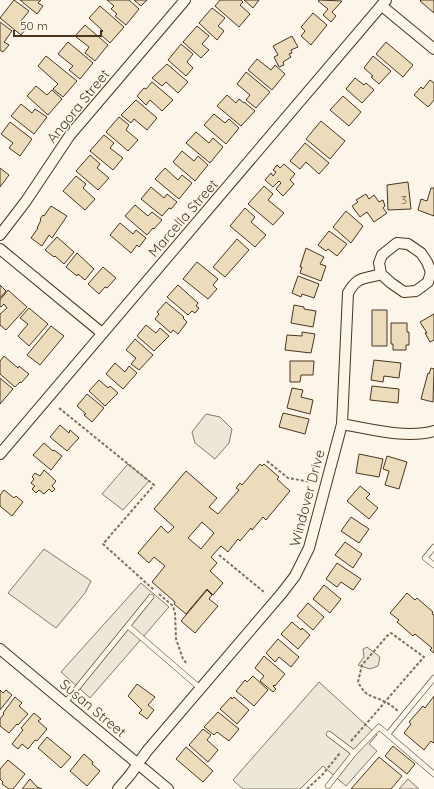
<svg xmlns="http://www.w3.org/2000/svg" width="434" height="789" viewBox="0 0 434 789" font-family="Quicksand,sans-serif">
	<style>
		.green { fill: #ede6d9; stroke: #887966 }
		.parking { fill: #ede7d9; stroke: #887966 }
		.building { fill: #ecdcbc; stroke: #4a3520; fill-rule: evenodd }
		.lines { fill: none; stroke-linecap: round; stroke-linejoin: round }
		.service-casing { stroke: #4a3520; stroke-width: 6 }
		.minor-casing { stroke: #4a3520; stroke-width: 12 }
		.path { stroke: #7f6f5c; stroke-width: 2; stroke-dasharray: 3 2; stroke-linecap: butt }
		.service { stroke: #fbf6e9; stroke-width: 5 }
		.minor { stroke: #fbf6e9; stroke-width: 10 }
		.labels { text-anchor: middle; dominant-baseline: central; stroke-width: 3; stroke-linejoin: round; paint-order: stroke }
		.number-label { font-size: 12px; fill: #725f47 }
		.street-label { font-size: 14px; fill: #4a3520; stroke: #fbf6e9 }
	</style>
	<rect width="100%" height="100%" fill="#fbf6e9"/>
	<path class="green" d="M206 414 220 417 232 429 229 443 215 459 195 443 192 432Z
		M128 464 149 481 123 510 102 494Z
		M44 549 91 581 85 593 56 628 8 593Z
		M367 647 380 657 378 666 370 669 358 665 364 657 363 649Z"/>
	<path class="parking" d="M141 583 169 607 90 698 61 672Z
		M319 682 377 735 369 744 377 751 346 786 323 766 300 789H243L233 780Z
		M408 779 419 789H399Z"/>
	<path class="building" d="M14 0 29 11 21 21 28 26 21 35 0 18Z
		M20 0H41L38 3 43 6 37 14Z
		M107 0H129L139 9 126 25 115 16 117 14 111 9 114 6Z
		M134 0H147L141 6Z
		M220 0H241L243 2 240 5 250 14 239 27 215 6Z
		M244 0H259L253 8Z
		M320 0 342 1 332 12 336 16 331 22 323 15 328 9 318 1Z
		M421 0H434V13L420 1Z
		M100 6 124 27 110 43 100 34 103 31 89 18Z
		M212 8 225 18 218 26 224 31 217 40 199 23Z
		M313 13 327 25 311 45 301 36 305 31 301 27Z
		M0 22 12 31 4 42 9 45 3 52 0 50Z
		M85 25 108 45 95 61 85 53 89 47 75 36Z
		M197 26 209 36 202 44 209 50 201 58 183 42Z
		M292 36 298 47 291 50 292 53 289 54 291 57 283 62 284 65 279 67 274 57 278 55 273 46Z
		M68 42 93 63 80 79 69 70 73 66 58 54Z
		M386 42 413 65 403 77 376 54Z
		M181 44 193 54 187 62 193 68 186 76 168 60Z
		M46 56 77 81 63 97 53 89 58 84 38 66Z
		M373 56 391 71 379 84 371 77 373 76 364 68Z
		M257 59 271 70 275 65 285 74 272 90 248 70Z
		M167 64 188 82 178 93 166 82 162 86 152 78Z
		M246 72 270 92 256 108 246 100 250 95 237 84Z
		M355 78 364 85 366 83 374 90 362 103 346 89Z
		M430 80 434 83V100L428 107 414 95 421 87 423 89Z
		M152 82 173 100 162 111 150 100 146 105 137 96 144 88 146 89Z
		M36 86 47 95 52 90 62 99 48 115 27 96Z
		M227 95 236 103 239 99 244 103V102L255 111 241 126 217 106Z
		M343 96 361 112 349 126 330 110Z
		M136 100 157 118 147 130 134 119 131 123 121 115Z
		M21 104 32 113 35 109 47 117 34 134 11 116Z
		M214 114 225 123 229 119 239 128 226 144 204 125Z
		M119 117 129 125 126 130 138 140 128 151 106 132Z
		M321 121 345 141 330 159 306 139Z
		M10 122 32 139 20 156 9 148 13 143 1 134Z
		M196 132 209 143 213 138 223 147 210 163 186 143Z
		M104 135 114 143 110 148 123 158 113 170 90 151Z
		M305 143 329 163 319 174 306 162 300 169 290 161Z
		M182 151 194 161 198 156 208 165 195 181 173 162Z
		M90 155 100 164 97 168 109 178 98 190 76 171Z
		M284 164 295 174 290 180 294 184 283 196 276 189 281 183 279 181 273 187 265 180 271 173 273 176 276 172 273 170 277 165 280 168Z
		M0 168 9 175 0 187Z
		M165 168 178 180 182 175 192 183 179 199 155 179Z
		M76 176 86 184 83 188 95 199 85 210 63 191Z
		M408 182 411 209 388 210 387 185Z
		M264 186 273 194 268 200 284 213 273 225 248 204Z
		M151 187 164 198 167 194 177 202 171 209 169 208 162 216 141 199Z
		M431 188H434V216L418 210 421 199 427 201Z
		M366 194 369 199 374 195 379 202 383 200 385 206 383 208 387 213 374 222 367 212 360 217 352 206 358 202 356 200Z
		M135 205 148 216 152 212 162 220 154 229 153 228 147 235 125 216Z
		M51 206 67 216 52 238 49 235 42 246 31 238 38 228H37L41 220 40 219 43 215 44 216Z
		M245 208 255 217 251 222 266 235 255 247 230 226Z
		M346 211 363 226 351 243 333 227Z
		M120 223 133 234 136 230 146 238 139 247 137 245 131 253 110 235Z
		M329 231 347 244 337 256 328 249 326 251 318 245Z
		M57 237 74 252 64 264 55 256 54 257 45 250Z
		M237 239 249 250 225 277 213 267Z
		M306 248 324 257 320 264 326 266 321 281 300 273 302 267H300Z
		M77 253 94 269 85 280 78 274 77 276 66 267Z
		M197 262 218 279 213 285 217 289 208 299 183 279Z
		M103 267 116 278 107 288 105 287 99 294 88 284Z
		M298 276 319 284 314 298 302 294 301 297 292 293Z
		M0 285 6 291 0 298Z
		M178 285 198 303 196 306 199 308 195 313 192 311 188 315 167 297Z
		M8 290 27 307 6 330 0 325V314L7 308 4 304 1 307 0 306V300Z
		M166 302 184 317 183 318 187 322 178 334 173 330 171 333 155 319 159 314 157 312Z
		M294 305 304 307V309L316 311 313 327 291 323Z
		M29 308 48 324 29 346 18 336 28 324 20 318Z
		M372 310H387V346H372Z
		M434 314V340L430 342 425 333H427L420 322Z
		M391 323H407V332H409V345H406V350H393V344H391Z
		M146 325 156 333 160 328 169 336 154 351 137 336Z
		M51 326 64 336 40 365 27 355Z
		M302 332 315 334 311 353 285 350 287 335 302 336Z
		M135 339 153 355 139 370 131 364 136 358 126 350Z
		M4 356 18 368 19 366 29 374 21 383 20 382 15 387 0 374V361Z
		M374 360 401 363 399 378 384 376 383 382 371 380Z
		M290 361H314L313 375H301L300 382H290Z
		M115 363 125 372 129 366 137 373 123 389 106 374Z
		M431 368 434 369 433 402 421 399 428 373 429 374Z
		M0 378 13 389 0 404Z
		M99 380 108 388 110 386 118 393 105 406 89 391Z
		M372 386 399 389 398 403 370 400Z
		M292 388 303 390 301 397 313 400 310 414 287 408Z
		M87 394 104 408 92 422 84 415 86 414 77 406Z
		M283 413 309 419 305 434 279 427Z
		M60 425 69 433 70 430 79 438 67 451 50 437Z
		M44 443 53 451 54 450 62 456 51 470 33 455Z
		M359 454 383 459 379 477 356 473Z
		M387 456 407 462 399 489 385 485 389 471 383 469Z
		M260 464 262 466 264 464 279 477 277 479 290 491 266 520 263 517 252 530 251 528 240 541 238 539 228 552 221 546 211 557 217 563 210 571 223 583 213 595 207 589 186 614 174 604 175 602 152 582 165 566 154 557 149 563 138 553 161 526 168 533 174 527 154 509 186 471 217 498 209 507 218 514 239 490 236 488 240 483 242 485ZM202 522 214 533 201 549 188 538Z
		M44 470 56 481 52 486 55 489 52 492 49 489 44 494 39 490 36 493 32 489 35 486 31 483 34 479 32 477 35 473 40 476Z
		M360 486 370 494 366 498 378 508 369 519 347 501Z
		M4 490 14 498 16 496 23 502 12 516 0 506V495Z
		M351 517 369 529 359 543 341 531Z
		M345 542 362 554 353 568 335 555Z
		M337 563 361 579 353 590 341 582 337 587 326 579Z
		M324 585 341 599 330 613 313 599Z
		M207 590 212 595 209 599 218 606 195 633 181 621Z
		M407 593 415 600 417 598 433 612 432 614 434 615V653L430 650 432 648 415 634 413 636 397 622 399 620 390 613Z
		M308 603 324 617 313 630 297 616Z
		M292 622 301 630 302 628 310 635 298 649 281 634Z
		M278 639 299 657 291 667 279 657 275 662 266 653Z
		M264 656 285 674 275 686 274 685 273 686 276 689 273 692 260 681 264 676 255 668Z
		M253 676 268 690 254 706 236 691 245 680 247 682Z
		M137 684 155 697 148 705 154 710 147 719 139 713 142 710 128 696Z
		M0 690 3 693 6 690 12 695 0 710Z
		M434 696V742L433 743 431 741 424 750 404 733 411 724 409 722 423 706 425 708Z
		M15 697 22 703 19 706 28 714 18 725 17 724 9 733 0 726V719L4 714 3 713Z
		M231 697 232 699 234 697 249 710 237 724 220 709Z
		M218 712 239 729 229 741 217 732 214 735 204 727Z
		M34 713 41 719 38 721 47 729 37 741 35 740 28 749 22 744 18 749 12 744 23 730 21 728Z
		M203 729 211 735 207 740 218 750 208 762 189 745Z
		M47 737 71 757 61 768 38 748Z
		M393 746 415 764 407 774 385 756Z
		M186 747 213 771 203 782 176 759Z
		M84 754 93 762 92 764 100 771 87 786 70 771Z
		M379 757 402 776 391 789H351Z
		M8 760 25 774 13 789H9L2 784 3 782 0 779V769Z
		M30 779 37 787 42 789H22Z"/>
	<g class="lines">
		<defs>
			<path id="service" d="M434 547 425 558 434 565
				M128 626 200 688
				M65 703 151 597
				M329 734 354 753
				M388 734 434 678
				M328 786 354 753 379 727 434 774"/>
			<path id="minor" d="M382 6 434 49
				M0 235 26 201 70 135 185 0
				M397 243 408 244 421 253 427 262 431 272 428 282 416 291 404 292 391 283 381 274 379 263 382 255Z
				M0 249 102 333
				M342 424C369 429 408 439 434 431
				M0 454 386 0
				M0 649 168 789
				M118 789 130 775 147 751 282 593 295 576 309 548 342 424 348 293C358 275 364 280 381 274"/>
		</defs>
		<use href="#service" class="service-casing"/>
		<use href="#minor" class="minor-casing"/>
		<path class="path" d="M59 408 154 485 103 544 154 590
			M267 461 288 478 311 482
			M219 555 264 592
			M159 594 173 606 175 613 176 639 183 659 187 664
			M351 741C376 713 399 685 424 657L391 633 388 635 362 665 358 682C367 699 371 694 385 702 390 704 394 708 398 711
			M307 789 323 774 340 753"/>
		<use href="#service" class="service"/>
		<use href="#minor" class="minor"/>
	</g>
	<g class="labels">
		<g class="number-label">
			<text x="404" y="199">3</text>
		</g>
		<g class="street-label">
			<text transform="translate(78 106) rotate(-51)">Angora Street</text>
			<text transform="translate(183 218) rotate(-49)">Marcella Street</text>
			<text transform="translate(307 498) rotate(-75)">Windover Drive</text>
			<text transform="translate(93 708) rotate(40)">Susan Street</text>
		</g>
	</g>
	<path d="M14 30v6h87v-6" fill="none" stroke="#4a3520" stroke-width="2"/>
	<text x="20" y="30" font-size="12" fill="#4a3520" stroke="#fbf6e9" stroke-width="3" paint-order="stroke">50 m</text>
</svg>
